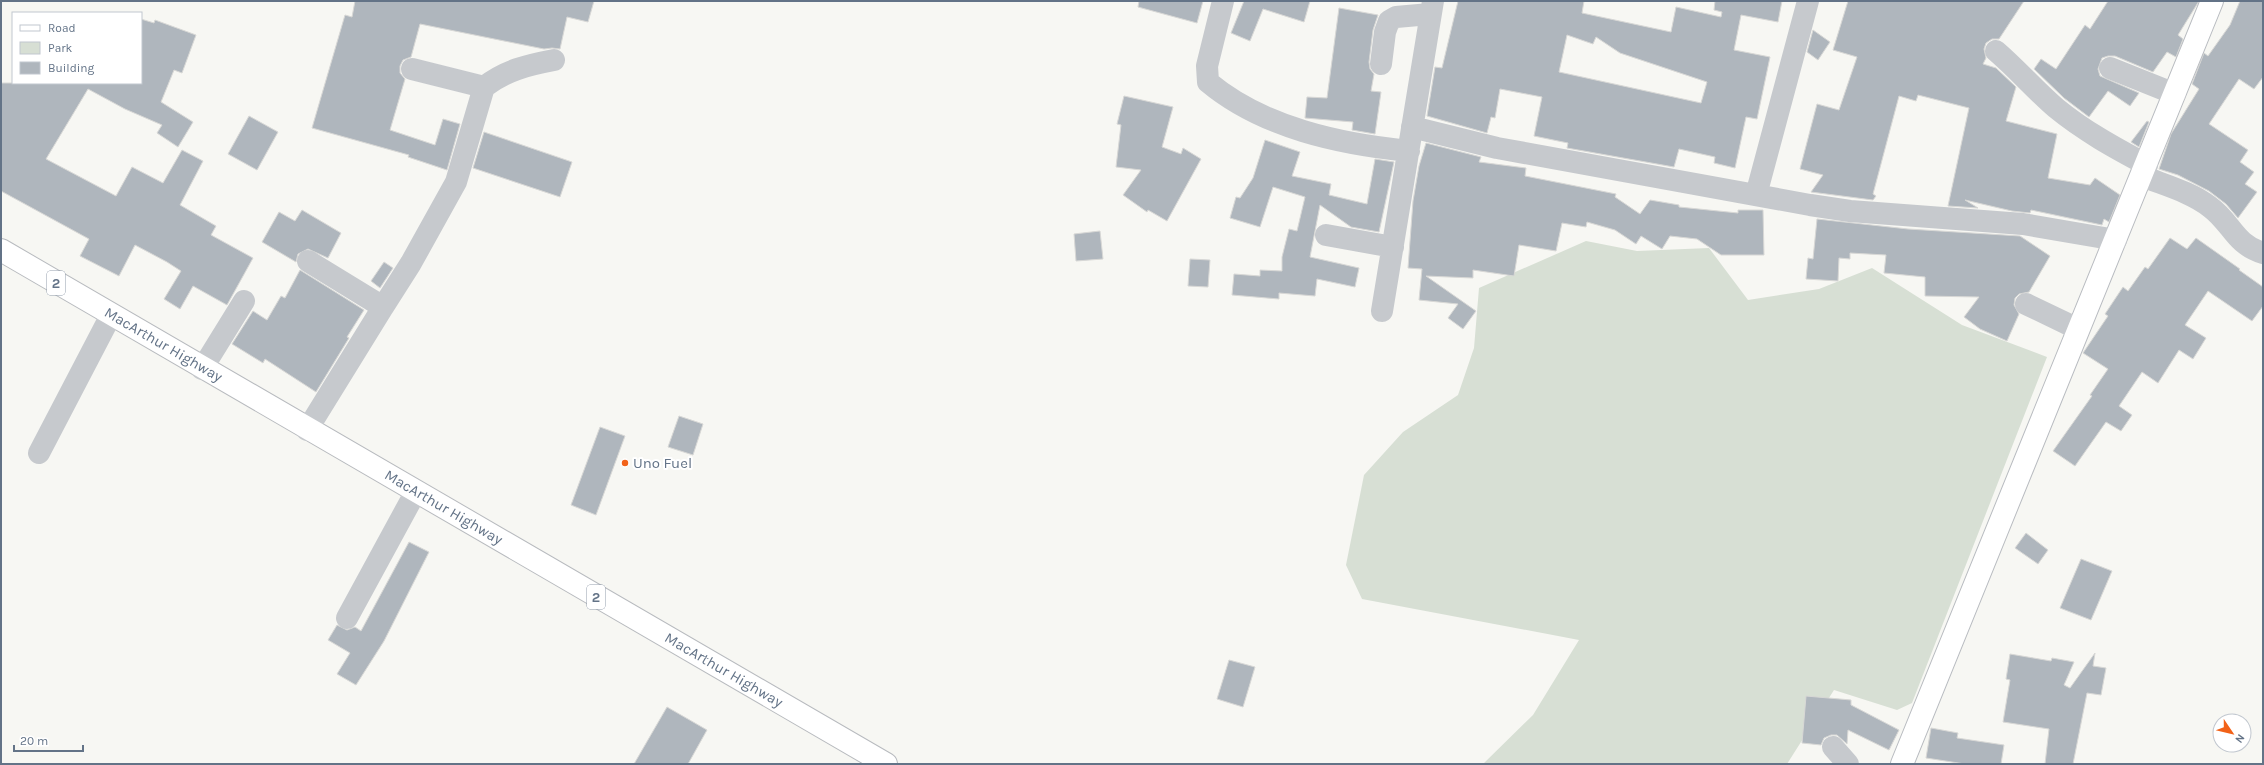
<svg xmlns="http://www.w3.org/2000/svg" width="2264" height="765" viewBox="0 0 2264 765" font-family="Karla,sans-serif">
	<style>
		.green { fill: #d7dfd4 }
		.building { fill: #afb6bd; stroke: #d8d8d6; fill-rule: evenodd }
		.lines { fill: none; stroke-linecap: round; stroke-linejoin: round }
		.major-casing { stroke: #b9bcc1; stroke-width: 24 }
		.highway-casing { stroke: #b8bbbf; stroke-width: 24 }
		.minor { stroke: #c6c9cd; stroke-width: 22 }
		.major { stroke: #fff; stroke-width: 22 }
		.highway { stroke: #fff; stroke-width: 22 }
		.poi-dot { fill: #f26218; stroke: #fff; stroke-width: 1.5 }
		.labels { text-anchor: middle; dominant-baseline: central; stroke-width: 4; stroke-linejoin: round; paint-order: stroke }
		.shield { fill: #fff; stroke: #929dab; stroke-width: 1 }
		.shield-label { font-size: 14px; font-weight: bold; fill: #637387 }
		.street-label { font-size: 15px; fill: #637387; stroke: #fff }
		.poi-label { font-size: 15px; fill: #637387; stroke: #fff; text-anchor: start }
	</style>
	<rect width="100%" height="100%" fill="#f7f7f3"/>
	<path class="green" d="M1586 241 1637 251 1709 248 1748 300 1819 289 1872 268 1962 325 2047 357 1912 703 1897 710 1834 690 1787 764H1483L1533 715 1579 640 1362 599 1346 565 1364 475 1403 432 1458 395 1474 348 1479 288Z"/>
	<path class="building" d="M355 1H594L588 22 567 17 560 49 552 48 544 49 420 24 411 57 403 60 400 66V73L405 79 390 130 435 145 443 119 460 124 447 170 408 157 409 155 312 128 345 15 352 17Z
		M1139 1H1203L1197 23 1138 7Z
		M1244 1H1310L1304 22 1263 9 1250 41 1231 33Z
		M1458 1H1584L1582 13 1671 32 1676 7 1721 17 1722 12 1714 10 1715 1H1782L1778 22 1741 15 1734 50 1770 57 1757 119 1746 117 1735 168 1714 163 1715 157 1679 149 1674 167 1567 148 1568 143 1534 136 1542 97 1500 89 1495 118 1491 117 1487 133 1427 116 1435 67 1442 68ZM1567 35 1593 44 1596 37 1620 53 1707 82 1701 103 1559 72Z
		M1848 1H2024L1999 39H1992L1986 43 1984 49 1986 58 1983 64 1996 68 2016 87 2006 121 2057 134 2048 178 2090 185 2095 178 2120 195 2109 222 2104 219 2102 225 2031 210 2030 213 2012 211 1965 200 1978 208 1948 206 1969 108 1918 95 1916 101 1899 96 1873 194 1876 196 1873 200 1811 192 1823 175 1800 169 1817 104 1839 110 1857 57 1833 50Z
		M2108 1H2199L2178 35 2183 39 2176 57 2167 52 2153 72 2115 56H2108L2102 58 2098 69 2100 76 2139 93 2130 106 2108 91 2089 117 2064 98 2034 69 2041 59 2056 69 2085 25 2090 29Z
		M2240 1H2263V77L2254 89 2239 79 2209 124 2248 150 2240 162 2254 172 2245 184 2257 192 2238 218 2226 204 2209 191 2178 175 2159 169 2171 134 2199 89 2192 84 2204 53 2208 56 2230 25Z
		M1339 8 1378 15 1373 30 1369 62 1370 69 1374 74 1371 91 1381 92 1375 134 1352 130 1353 122 1305 118 1307 97 1327 98Z
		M141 19 154 23 155 20 196 35 182 73 174 70 161 102 193 122 178 147 157 133 162 125 125 109 88 89 46 159 116 196 132 167 163 183 182 150 203 161 180 205 216 226 211 235 253 258 227 305 193 286 180 309 164 299 181 271 167 262 135 245 119 276 80 256 89 239 1 191V83H141Z
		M1813 30 1830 42 1818 60 1807 52Z
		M1124 96 1173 107 1162 147 1181 154 1183 148 1201 159 1167 221 1148 210 1147 212 1123 195 1141 170 1116 167 1121 125 1117 124Z
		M249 116 278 132 257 170 228 154Z
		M2147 121 2149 122 2139 147 2131 142Z
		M484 132 572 162 560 197 473 168Z
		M1265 140 1300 152 1292 176 1331 184 1329 195 1367 204 1375 159 1394 162 1379 232 1351 227 1320 205 1310 257 1359 268 1355 287 1317 279 1315 296 1279 293V299L1232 295 1234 274 1260 276V270L1282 271V257L1289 229 1297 231 1305 197 1273 187 1260 227 1230 218 1236 197 1240 198 1253 178Z
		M1426 143 1481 157 1479 162 1526 168 1525 176 1616 194 1615 197 1640 214 1650 200 1679 205V207L1738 213V210H1763L1764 255H1721L1697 239 1670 236 1662 249 1641 236 1636 244 1615 230 1587 222 1586 227 1562 223 1556 251 1519 245 1514 276 1473 270V278L1426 276 1476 311 1463 329 1448 318 1458 304 1419 300 1422 269 1408 268 1413 201 1419 166Z
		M302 210 341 233 328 258 308 249 298 254 296 262 262 242 279 212 295 221Z
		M1817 219 1908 229 2020 236 2050 256 2029 292 2019 294 2015 298 2014 305 2019 314 2007 341 1980 329 1964 317 1979 297 1925 296V277L1884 273 1886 255 1850 253V259L1839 258 1838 281 1806 279 1808 258 1813 259Z
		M1100 231 1103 259 1076 261 1074 234Z
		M2170 238 2187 249 2196 238 2240 269 2239 270 2263 287V306L2252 321 2208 291 2185 325 2206 338 2193 359 2179 350 2158 383 2142 372 2119 406 2132 415 2121 431 2106 422 2075 466 2053 451 2092 396 2090 395 2108 369 2083 353 2108 316 2105 314 2123 287 2128 291 2145 267 2148 269Z
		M1190 259 1210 260 1208 287 1188 286Z
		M384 262 393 268 380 288 371 281Z
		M300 270 364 310 347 337 349 338 316 392 265 359 263 363 232 344 253 311 267 320 281 296 285 298Z
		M679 416 703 424 693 455 668 447Z
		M600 427 625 436 596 515 571 505Z
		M2026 533 2048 550 2038 564 2015 548Z
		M409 542 429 552 384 641 356 685 337 674 350 653 328 640 337 625 347 630 355 627 361 631Z
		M2081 559 2112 571 2091 620 2060 608Z
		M2095 653 2093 666 2106 668 2101 695 2087 693 2073 764H2045L2049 729 2003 722 2010 680 2006 679 2010 654 2051 661 2052 658 2074 662 2064 685 2070 688Z
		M1229 660 1255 667 1243 707 1217 699Z
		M1806 696 1851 700V705L1899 730 1889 750 1848 730 1847 744 1837 735H1831L1824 738 1821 745 1802 743Z
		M667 707 707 730 688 764H634Z
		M1931 728 1958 733 1957 738 2004 745 2001 764H1965L1926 758Z"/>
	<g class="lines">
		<defs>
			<path id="major" d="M1902 764 2212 1"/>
			<g id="highway">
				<path id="s1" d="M1 250 886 764"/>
			</g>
		</defs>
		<use href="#major" class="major-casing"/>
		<use href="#highway" class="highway-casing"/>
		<path class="minor" d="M1223 1 1207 66 1208 82C1263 128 1340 144 1409 151
			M1996 51C2017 69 2035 90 2056 108 2084 131 2115 148 2147 165
			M1381 64 1385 32 1389 21 1396 17 1430 14
			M2110 68 2175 94
			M484 87C506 70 528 65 554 60
			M1412 127 1497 148 1810 205 1850 211 2023 224 2116 240
			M2142 176C2164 185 2191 192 2210 207 2232 223 2234 244 2263 253
			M1756 195 1808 1
			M1326 235 1393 247
			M2026 304 2078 329
			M383 307 411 263 456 182 484 87 412 69
			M1382 311 1433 1
			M202 369 244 301
			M307 430 383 307 308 261
			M39 453 111 315
			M347 618 415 493
			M1833 747 1848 764"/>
		<use href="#major" class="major"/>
		<use href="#highway" class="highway"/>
	</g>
	<circle class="poi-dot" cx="625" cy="463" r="4"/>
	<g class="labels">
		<g class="shield">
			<rect x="47" y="271" width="18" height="24" rx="3"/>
			<rect x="587" y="585" width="18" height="24" rx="3"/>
		</g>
		<g class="shield-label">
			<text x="56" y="283">2</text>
			<text x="596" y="597">2</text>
		</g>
		<g class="street-label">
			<text stroke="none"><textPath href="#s1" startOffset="188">MacArthur Highway</textPath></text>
			<text stroke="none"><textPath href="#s1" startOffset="512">MacArthur Highway</textPath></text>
			<text stroke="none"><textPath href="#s1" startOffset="836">MacArthur Highway</textPath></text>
		</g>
		<g class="poi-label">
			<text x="633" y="463">Uno Fuel</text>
		</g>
	</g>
	<rect width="2264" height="765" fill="none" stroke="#637387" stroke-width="4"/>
	<rect x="12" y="12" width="130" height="72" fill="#ffffff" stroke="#c1c7cf"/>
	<rect x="20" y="25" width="20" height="6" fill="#ffffff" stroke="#c1c7cf"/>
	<text x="48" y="32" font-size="12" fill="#637387">Road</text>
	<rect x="20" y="42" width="20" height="12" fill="#d7dfd4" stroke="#c1c7cf"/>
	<text x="48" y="52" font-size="12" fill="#637387">Park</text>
	<rect x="20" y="62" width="20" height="12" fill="#afb6bd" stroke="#c1c7cf"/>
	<text x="48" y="72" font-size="12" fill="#637387">Building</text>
	<g transform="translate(2232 733) rotate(125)"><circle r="19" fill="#ffffff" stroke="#c1c7cf"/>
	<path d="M0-3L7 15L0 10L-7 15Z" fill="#f26218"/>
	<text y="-6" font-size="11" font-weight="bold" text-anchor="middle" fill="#637387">N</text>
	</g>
	<path d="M14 745v6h69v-6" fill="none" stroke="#637387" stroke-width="2"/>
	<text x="20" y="745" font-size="12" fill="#637387" stroke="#ffffff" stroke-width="3" paint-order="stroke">20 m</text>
</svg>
